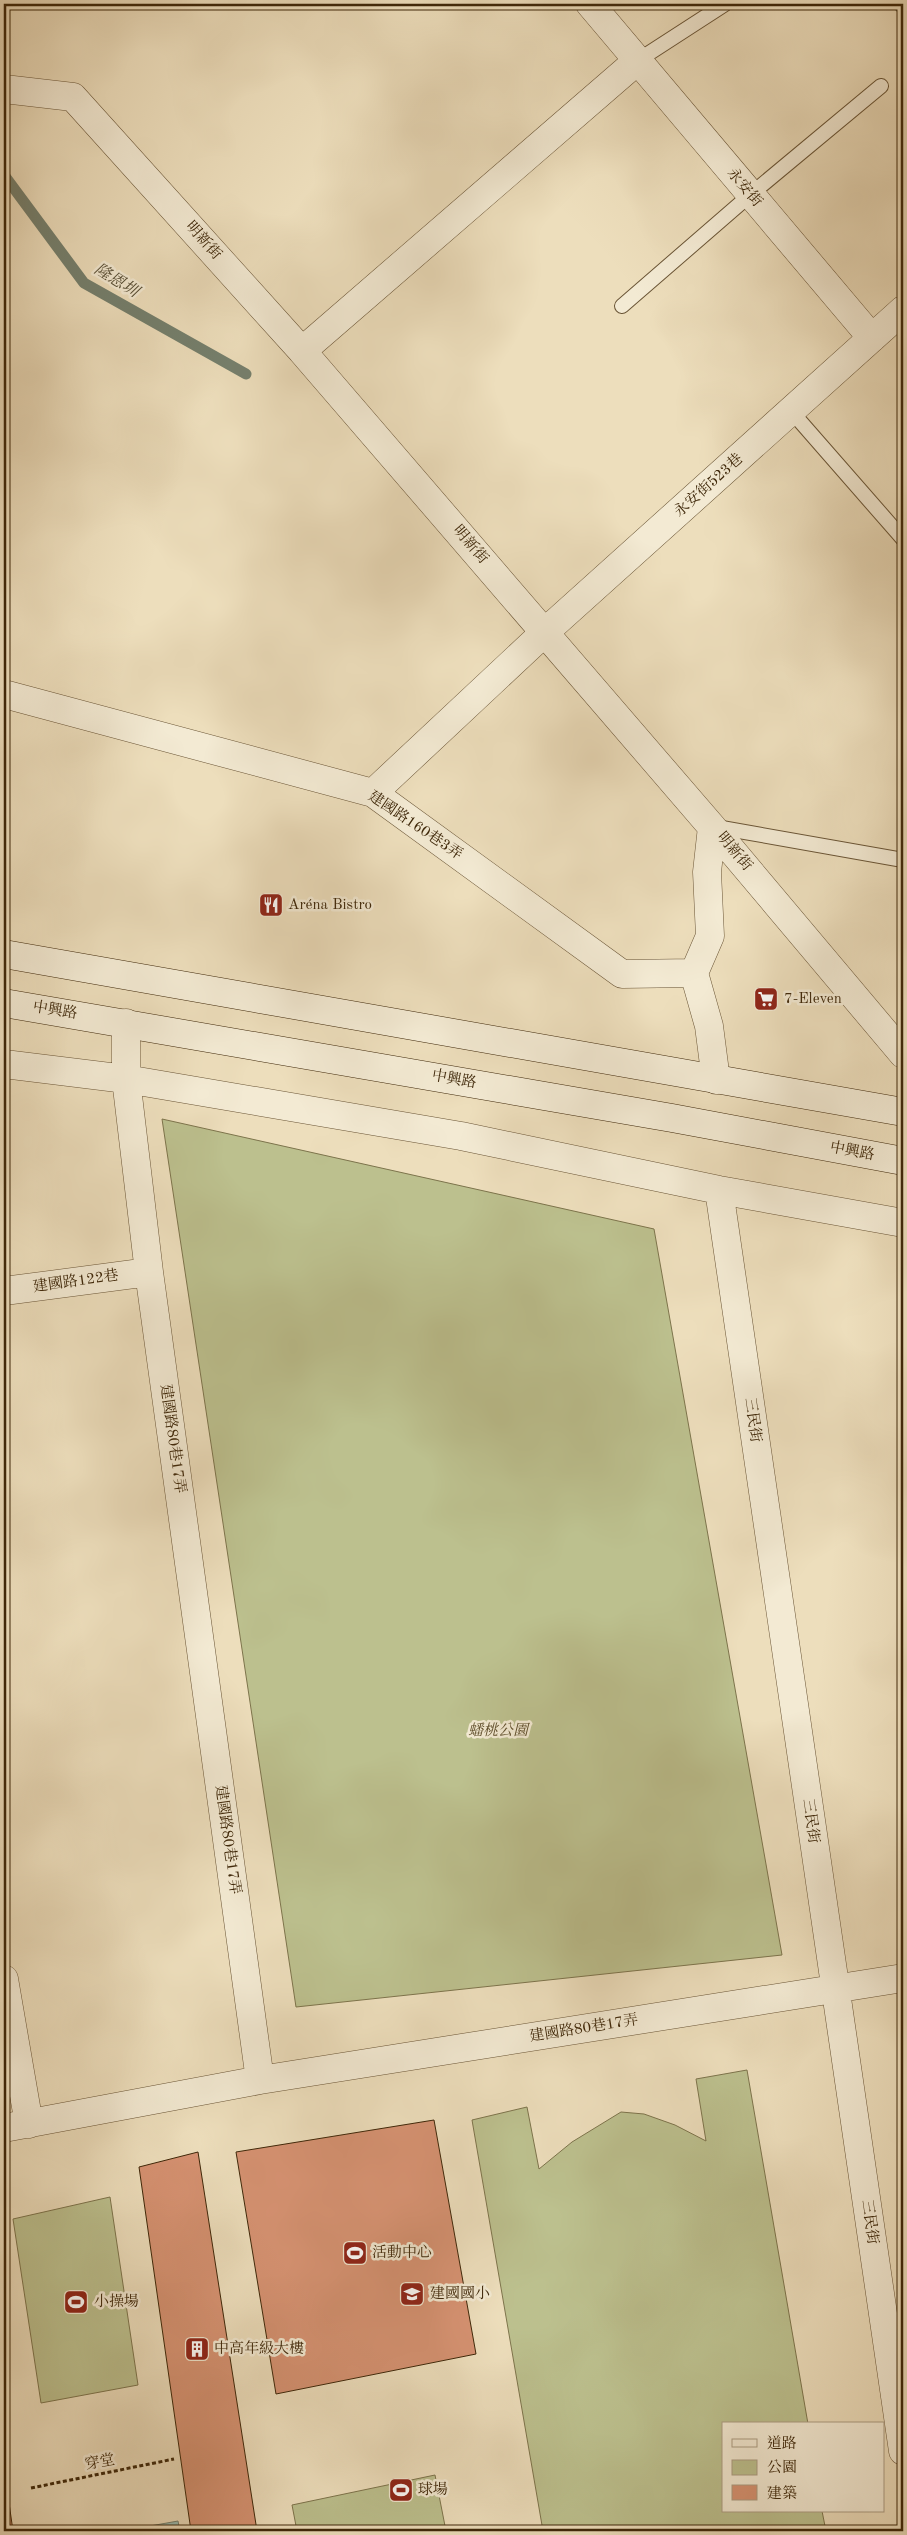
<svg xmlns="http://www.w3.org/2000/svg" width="907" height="2535" viewBox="0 0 907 2535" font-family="'Old Standard TT','Noto Serif TC',serif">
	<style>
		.green { fill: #bcc08e; stroke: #7d744c }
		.water { fill: #99bcb2; stroke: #75806e }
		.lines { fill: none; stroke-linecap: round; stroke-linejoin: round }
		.stream { stroke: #75806e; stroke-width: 11 }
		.building { fill: #d69272; stroke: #3e2709 }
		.lane-casing { stroke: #6a5536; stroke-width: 16 }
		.street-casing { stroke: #6a5536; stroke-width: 29 }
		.secondary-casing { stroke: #3e2709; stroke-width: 29 }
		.path { stroke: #3e2709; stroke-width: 3; stroke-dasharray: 4 2.5; stroke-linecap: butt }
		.lane { stroke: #f3ead3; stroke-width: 14 }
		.street { stroke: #f3ead3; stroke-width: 28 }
		.secondary { stroke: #f3ead3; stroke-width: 28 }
		.labels { text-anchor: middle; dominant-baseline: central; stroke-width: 5; stroke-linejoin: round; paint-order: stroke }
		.street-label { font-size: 15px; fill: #3e2709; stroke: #f3ead3 }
		.poi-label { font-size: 15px; fill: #3e2709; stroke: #f3ead3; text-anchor: start }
		.park-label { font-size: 15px; font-style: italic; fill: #5e4d2a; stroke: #f3ead3 }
		.water-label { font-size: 16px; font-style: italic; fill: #554c33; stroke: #f3ead3 }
	</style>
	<rect width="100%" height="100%" fill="#eddebc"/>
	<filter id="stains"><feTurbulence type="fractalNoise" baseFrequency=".004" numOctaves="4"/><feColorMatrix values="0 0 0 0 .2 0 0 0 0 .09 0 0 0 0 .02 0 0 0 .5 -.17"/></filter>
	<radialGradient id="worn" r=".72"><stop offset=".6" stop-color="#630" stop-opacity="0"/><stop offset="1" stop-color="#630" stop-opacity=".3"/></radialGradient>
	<path class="green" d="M162 1119 654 1229 782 1955 296 2007Z
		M747 2070 808 2424H723V2511H822L826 2531H543L472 2120 527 2107 539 2169 572 2142 621 2112 644 2114 675 2125 706 2141 696 2079Z
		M110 2197 138 2385 41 2403 13 2219Z
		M435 2475 446 2531H297L292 2505Z"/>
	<path class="water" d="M178 2521 180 2531H122Z"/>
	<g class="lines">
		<path class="stream" d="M897 4 903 10
			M4 175 84 283 246 374"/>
	</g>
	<path class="building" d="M434 2120 476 2354 276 2394 236 2152Z
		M198 2152 257 2531H191L139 2167Z
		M4 2468 13 2531H4Z"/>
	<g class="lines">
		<defs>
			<path id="lane" d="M637 61 725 4
				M622 306 750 195 881 86
				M792 412 903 539
				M716 827 903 860"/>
			<path id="street" d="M590 4 872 338
				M4 89 73 97 302 351 712 827 903 1054
				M302 351 637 61
				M4 694 373 793 622 974 694 973 709 1026 716 1080
				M373 793 545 632 903 310
				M694 973 710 936 707 872 712 827
				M126 1023V1079L149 1272 260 2080 903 1978
				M4 1064 126 1079 461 1136 719 1190 903 1223
				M719 1190 903 2451
				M4 1291 149 1272
				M4 1979 29 2124
				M4 2128 260 2080"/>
			<path id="secondary" d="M4 954 903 1112
				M4 1003 672 1118 903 1161"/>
		</defs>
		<use href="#lane" class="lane-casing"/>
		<use href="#street" class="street-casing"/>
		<use href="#secondary" class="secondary-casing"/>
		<path class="path" d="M31 2488 174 2459"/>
		<use href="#lane" class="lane"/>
		<use href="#street" class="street"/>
		<use href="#secondary" class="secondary"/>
	</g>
	<defs>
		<symbol id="restaurant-square" viewBox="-11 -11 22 22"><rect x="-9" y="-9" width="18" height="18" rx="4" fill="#8f2418" stroke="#f3ead3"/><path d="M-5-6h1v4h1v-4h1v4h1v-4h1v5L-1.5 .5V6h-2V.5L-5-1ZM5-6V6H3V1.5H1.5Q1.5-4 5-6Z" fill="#fff"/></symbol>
		<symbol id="supermarket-square" viewBox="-11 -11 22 22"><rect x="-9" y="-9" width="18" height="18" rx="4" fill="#8f2418" stroke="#f3ead3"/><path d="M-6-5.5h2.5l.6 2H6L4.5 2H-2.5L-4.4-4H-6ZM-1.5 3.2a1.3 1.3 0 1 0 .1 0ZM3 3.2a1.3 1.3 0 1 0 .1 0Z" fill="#fff"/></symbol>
		<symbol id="stadium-square" viewBox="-11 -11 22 22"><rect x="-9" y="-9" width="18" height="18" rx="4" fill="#8f2418" stroke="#f3ead3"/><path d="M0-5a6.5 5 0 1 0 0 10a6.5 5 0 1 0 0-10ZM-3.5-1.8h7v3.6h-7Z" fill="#fff"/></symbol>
		<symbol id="school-square" viewBox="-11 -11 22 22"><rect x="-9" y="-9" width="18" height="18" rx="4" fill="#8f2418" stroke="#f3ead3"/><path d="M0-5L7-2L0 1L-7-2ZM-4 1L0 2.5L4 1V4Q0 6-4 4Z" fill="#fff"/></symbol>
		<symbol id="building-square" viewBox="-11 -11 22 22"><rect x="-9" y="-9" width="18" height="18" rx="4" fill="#8f2418" stroke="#f3ead3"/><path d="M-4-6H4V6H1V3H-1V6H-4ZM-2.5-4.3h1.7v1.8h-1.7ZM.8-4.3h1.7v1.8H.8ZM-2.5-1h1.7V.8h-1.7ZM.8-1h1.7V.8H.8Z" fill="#fff"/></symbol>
	</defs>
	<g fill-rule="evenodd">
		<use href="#restaurant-square" x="257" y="891" width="28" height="28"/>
		<use href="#supermarket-square" x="752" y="985" width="28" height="28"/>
		<use href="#stadium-square" x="341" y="2239" width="28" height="28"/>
		<use href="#school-square" x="398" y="2280" width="28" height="28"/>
		<use href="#stadium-square" x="62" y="2288" width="28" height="28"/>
		<use href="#building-square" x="183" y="2335" width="28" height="28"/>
		<use href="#stadium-square" x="387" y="2476" width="28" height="28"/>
	</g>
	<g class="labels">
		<g class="street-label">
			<text transform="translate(744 188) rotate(50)">永安街</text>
			<text transform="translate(203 241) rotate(48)">明新街</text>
			<text transform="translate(709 486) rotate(-42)">永安街523巷</text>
			<text transform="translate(470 545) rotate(49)">明新街</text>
			<text transform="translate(415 826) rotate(34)">建國路160巷3弄</text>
			<text transform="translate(734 852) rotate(50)">明新街</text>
			<text transform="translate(55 1011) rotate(9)">中興路</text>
			<text transform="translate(454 1080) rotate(10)">中興路</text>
			<text transform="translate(852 1152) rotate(11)">中興路</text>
			<text transform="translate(76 1282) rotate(-8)">建國路122巷</text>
			<text transform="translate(752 1420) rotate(82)">三民街</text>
			<text transform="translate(172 1439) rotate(82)">建國路80巷17弄</text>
			<text transform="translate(810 1821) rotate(82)">三民街</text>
			<text transform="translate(227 1840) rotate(82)">建國路80巷17弄</text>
			<text transform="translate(584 2029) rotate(-9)">建國路80巷17弄</text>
			<text transform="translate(869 2222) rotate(82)">三民街</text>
			<text transform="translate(100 2463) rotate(-11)">穿堂</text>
		</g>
		<g class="poi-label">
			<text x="288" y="905">Aréna Bistro</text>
			<text x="784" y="999">7-Eleven</text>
			<text x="372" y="2253">活動中心</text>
			<text x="430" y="2294">建國國小</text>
			<text x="94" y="2302">小操場</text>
			<text x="214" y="2349">中高年級大樓</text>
			<text x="418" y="2490">球場</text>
		</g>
		<g class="park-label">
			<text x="498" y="1731">蟠桃公園</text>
		</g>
		<g class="water-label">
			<text transform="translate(116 281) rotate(32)">隆恩圳</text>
		</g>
	</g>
	<rect width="907" height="2535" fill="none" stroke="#eddebc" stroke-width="20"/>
	<rect x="5" y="5" width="897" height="2525" fill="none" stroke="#3e2709" stroke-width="2.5"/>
	<rect x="10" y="10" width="887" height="2515" fill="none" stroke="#3e2709"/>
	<rect x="722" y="2422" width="162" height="90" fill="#f3ead3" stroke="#ab9c82"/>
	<rect x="732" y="2439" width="25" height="8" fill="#f3ead3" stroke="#ab9c82"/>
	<text x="767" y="2448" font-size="15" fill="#3e2709">道路</text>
	<rect x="732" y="2460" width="25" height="15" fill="#bcc08e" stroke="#ab9c82"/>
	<text x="767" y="2472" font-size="15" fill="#3e2709">公園</text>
	<rect x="732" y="2485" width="25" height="15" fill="#d69272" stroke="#ab9c82"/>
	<text x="767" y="2498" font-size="15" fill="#3e2709">建築</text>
	<rect width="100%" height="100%" filter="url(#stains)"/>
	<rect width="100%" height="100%" fill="url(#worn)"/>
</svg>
